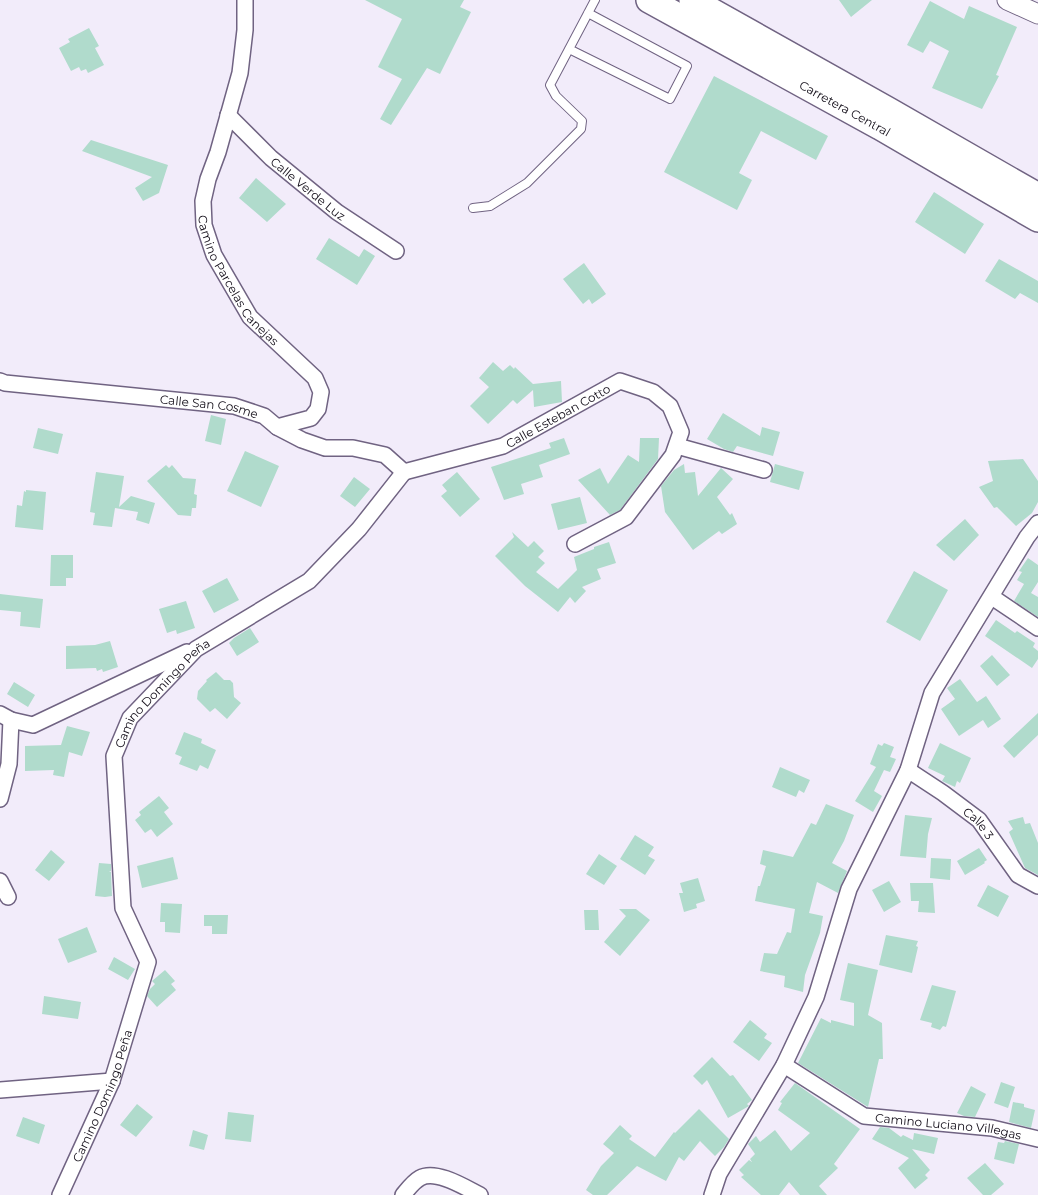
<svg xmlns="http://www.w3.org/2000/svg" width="1038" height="1195" viewBox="0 0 1038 1195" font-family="Montserrat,sans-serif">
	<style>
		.building { fill: #b0dbcc }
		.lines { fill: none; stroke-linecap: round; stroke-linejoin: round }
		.service-casing { stroke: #706382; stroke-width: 10 }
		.minor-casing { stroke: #706382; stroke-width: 18 }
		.tertiary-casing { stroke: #706382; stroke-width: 21 }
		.trunk-casing { stroke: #706382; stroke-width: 28 }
		.service { stroke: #fff; stroke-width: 8 }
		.minor { stroke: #fff; stroke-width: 15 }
		.tertiary { stroke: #fff; stroke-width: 19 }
		.trunk { stroke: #fff; stroke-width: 25 }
		.labels { text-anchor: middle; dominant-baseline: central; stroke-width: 4; stroke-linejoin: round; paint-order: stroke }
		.street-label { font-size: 12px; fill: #100b16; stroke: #fff }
	</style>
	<rect width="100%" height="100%" fill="#f2ecfa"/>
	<path class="building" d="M365 0H464L460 7 471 12 440 74 427 68 391 125 380 119 402 79 378 67 402 19Z
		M839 0H872L851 17Z
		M930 1 964 19 969 6 1017 27 996 75 999 76 982 109 932 88 949 51 930 41 923 53 907 45Z
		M89 28 99 46 95 48 104 65 88 73 86 69 81 71 79 67 71 71 59 48 70 42 68 39Z
		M714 76 828 136 816 160 761 131 739 173 752 180 737 210 664 172Z
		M91 140 168 165 159 193 143 201 135 188 152 177 82 151Z
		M256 178 286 204 267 222 239 198Z
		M934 192 984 224 965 254 915 222Z
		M329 238 359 257 364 249 375 256 357 285 316 259Z
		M999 259 1038 281V303L1020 293 1015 299 985 281Z
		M584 263 606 294 592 304 589 299 583 304 563 279Z
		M493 362 503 371 510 365 514 369 515 367 533 384 561 381 562 402 534 407 533 390 517 404 513 400 488 424 470 406 489 387 479 378Z
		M723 413 760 436 762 427 780 432 773 456 737 446 733 452 724 449 707 439Z
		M211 415 226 419 221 445 205 441Z
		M38 428 63 434 58 454 33 448Z
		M564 438 570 454 539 465 543 477 521 484 524 494 504 500 491 467 551 448 549 443Z
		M640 438H659L658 459 620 510 610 515 578 480 600 468 608 484 628 455 639 462Z
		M245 451 279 466 261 507 227 491Z
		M1023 459 1038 481V502L1032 513 1016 526 997 507 994 508 979 487 993 481 988 461Z
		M684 464 685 473 695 472 698 496 721 468 733 479 717 497 730 515 732 513 737 524 722 534 719 531 693 550 665 512 661 486 674 470Z
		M775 464 804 472 799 490 770 482Z
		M166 465 169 468 172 465 183 478 196 479 194 494 197 495 196 508H192L191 516 178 515 147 481Z
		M96 472 124 476 119 507 131 496 155 503 149 524 136 520 138 512 115 508 112 527 93 525 95 513 90 512Z
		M457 472 480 499 460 517 441 496 447 491 442 485Z
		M354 477 370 489 355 507 340 496Z
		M26 490 46 492 43 530 15 527 17 505 22 506 24 491 26 492Z
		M580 497 587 523 558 530 551 504Z
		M965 519 979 535 954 561 936 545Z
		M512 532 528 547 534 541 544 551 538 557 545 563 536 572 558 589 577 570 574 557 594 549V547L609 542 616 563 597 569 601 579 582 587 586 591 575 603 570 597 558 612 525 586 495 556 514 537Z
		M51 555H73V578H66V586H50Z
		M1028 558 1038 565V582L1031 593 1038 597V617L1014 601 1024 584 1017 580 1022 572 1019 571Z
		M914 571 948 590 920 641 886 622Z
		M227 578 239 600 214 613 202 591Z
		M0 594 43 599 40 628 20 626 21 612 0 610Z
		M186 601 195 628 177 634 176 630 167 633 159 609Z
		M996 620 1015 633 1017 631 1035 643 1033 647 1038 651V659L1032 668 985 636Z
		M250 628 259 642 237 656 229 643 234 638Z
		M110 641 118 667 103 672 102 669 97 671 96 668 66 669V646L95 645Z
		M992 655 1010 675 997 686 980 666Z
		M216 672 224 680H230L233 683 234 697 241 703 227 719 215 708 210 712 197 699 198 691 207 681 206 680Z
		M960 679 977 702 986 696 1001 719 988 728 983 720 959 736 941 709 955 699 947 688Z
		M14 682 35 695 28 707 7 694Z
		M1038 713V735L1014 758 1003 746Z
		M67 726 90 732 82 756 69 752 64 777 53 775 54 770 25 771V746L61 745Z
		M184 732 202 739 201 743 216 750 208 769 200 765 197 771 179 764 182 757 175 754Z
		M884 743 894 747 890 757 896 759 890 772 884 770 874 791 882 796 873 812 855 801 876 767 870 764 878 744 882 746Z
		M940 743 971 758 960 783 957 781 955 787 942 781 945 776 928 768Z
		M780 767 810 780 804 793 799 790 796 797 772 787Z
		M159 796 169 808 164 812 173 824 157 837 151 829 145 833 135 820 141 815 139 812Z
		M826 804 854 815 844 841 832 863 847 871 838 893 817 882 809 913 823 916 820 933 805 975 803 992 784 987 785 976 760 971 764 953 777 954 787 932 791 933 795 909 755 901 758 886H760L766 866 760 864 763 850 793 857 811 823 816 825Z
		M905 815 932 818 928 834 926 858 900 856Z
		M1023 817 1025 824 1030 823 1038 843V875L1025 868 1009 832 1013 829 1008 821Z
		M635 835 654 847 648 856 655 860 645 875 620 859Z
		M979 848 987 860 984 862 985 863 965 875 957 861Z
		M51 850 65 862 49 881 35 870Z
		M599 854 617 866 604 885 586 874Z
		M173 857 178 879 142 888 137 866Z
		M931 858 951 859 950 880 930 878Z
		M99 863 111 864V871L109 872H111L112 896 105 897 95 896Z
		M698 878 705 901 696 904 697 908 684 912 679 893H683L680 883Z
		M889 881 901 902 884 912 872 890Z
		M910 883H933L935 913 918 912 919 901H911Z
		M988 885 1009 896 998 917 977 906Z
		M161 903 182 904 180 933 165 932V922H160Z
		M619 909H636L650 920 620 956 604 942 626 916Z
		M584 910H598L599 930H585Z
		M204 915H228L227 934H212V926H204Z
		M87 927 97 952 68 963 58 939Z
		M886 935 918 941 916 946 918 947 912 973 879 965Z
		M114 957 135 969 128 980 108 969Z
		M848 963 878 970 868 1015 882 1023 883 1059H879L868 1107 798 1063 821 1018 831 1023V1020L854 1026V1003L840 1000Z
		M165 970 175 981 171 984 176 990 157 1007 147 996 150 989 155 984 152 981Z
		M932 985 956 991 946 1027 943 1026 940 1030 931 1027 932 1023 920 1020Z
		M44 996 81 1002 78 1019 42 1014Z
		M750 1020 767 1034 764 1038 772 1043 759 1061 733 1042Z
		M712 1057 730 1076 733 1075 752 1100 747 1104 749 1106 728 1118 707 1080 702 1085 693 1076Z
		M1001 1082 1015 1087 1008 1108 994 1103Z
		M795 1083 860 1129 834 1164 838 1168 819 1186 827 1195H800L789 1182 779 1195H761L741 1177 744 1175 739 1170 749 1160 752 1162 750 1159 755 1154 748 1144 756 1136 760 1142 775 1130 791 1151 810 1133 778 1110 782 1103 780 1102Z
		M971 1086 986 1094 975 1117 964 1116 957 1113Z
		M1013 1102 1024 1104V1107L1035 1110 1031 1128 1009 1122Z
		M137 1104 153 1117 136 1137 120 1125Z
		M699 1109 729 1139 724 1147 715 1156 700 1141 684 1161 679 1157 666 1181 637 1166 607 1195H593L586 1190 601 1166 614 1153 603 1144 620 1125 632 1136 629 1139 655 1157 674 1132 675 1133Z
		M228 1112 254 1115 251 1142 225 1139Z
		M23 1117 45 1125 39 1144 16 1136Z
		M880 1127 889 1128 901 1137 903 1135 913 1140 914 1133 938 1138 934 1154 912 1149 930 1170 925 1175 928 1178 915 1189 898 1168 909 1158 872 1139Z
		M193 1130 208 1135 204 1150 189 1146Z
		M1005 1141 1019 1144 1014 1164 994 1159 998 1142 1004 1143Z
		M985 1163 1004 1184 991 1195H983L967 1178Z"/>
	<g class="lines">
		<defs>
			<path id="service" d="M569 49 670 99 687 66 588 13
				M473 208 490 206 527 183 581 129 582 121 556 96 550 85 595 0"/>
			<g id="minor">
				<path id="s1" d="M245 0V30L240 73 218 152 208 179 203 201 204 225 214 255 250 317 315 378 321 392 318 409 311 418 277 427"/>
				<path id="s2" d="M228 115 271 158 337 212 396 251"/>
				<path id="s3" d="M0 381 5 383 234 406 264 416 277 427 302 440 325 448H353L385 455 404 472"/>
				<path d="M677 446 764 470"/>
				<path id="s4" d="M404 472 503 446 620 381 653 392 670 406 681 432 673 455 626 517 575 544"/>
				<path d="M992 597 1038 628"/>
				<path d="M0 714 11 720 33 725 187 652"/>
				<path id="s5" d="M908 770 943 793 979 820 1018 875 1038 886"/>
				<path d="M0 799 9 764 11 720"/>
				<path d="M0 881 8 897"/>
				<path id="s6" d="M784 1065 864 1116 992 1128 1038 1139"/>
				<path d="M0 1090 112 1081"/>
				<path id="s7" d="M60 1195 112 1081 148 962 123 908 114 756 130 718 196 649 309 581 359 529 404 472"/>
				<path d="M403 1195C408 1189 413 1182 420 1178 436 1169 466 1188 480 1195"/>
				<path d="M712 1195 719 1174 784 1065 816 997 849 889 908 770 932 693 1027 537 1038 523"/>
			</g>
			<path id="tertiary" d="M1007 0 1038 14"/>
			<g id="trunk">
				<path id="s8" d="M649 0 880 127 1038 219"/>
				<path d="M692 0 888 110 1038 196"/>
			</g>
		</defs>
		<use href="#service" class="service-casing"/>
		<use href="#minor" class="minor-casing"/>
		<use href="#tertiary" class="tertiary-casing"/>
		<use href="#trunk" class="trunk-casing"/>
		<use href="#service" class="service"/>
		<use href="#minor" class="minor"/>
		<use href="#tertiary" class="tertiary"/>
		<use href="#trunk" class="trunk"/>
	</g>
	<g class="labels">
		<g class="street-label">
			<text stroke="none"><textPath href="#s8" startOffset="224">Carretera Central</textPath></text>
			<text stroke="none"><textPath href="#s2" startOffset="109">Calle Verde Luz</textPath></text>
			<text stroke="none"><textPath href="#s1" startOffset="296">Camino Parcelas Canejas</textPath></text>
			<text stroke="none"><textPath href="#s3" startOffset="211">Calle San Cosme</textPath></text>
			<text stroke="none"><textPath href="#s4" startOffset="165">Calle Esteban Cotto</textPath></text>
			<text stroke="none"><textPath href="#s7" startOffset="542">Camino Domingo Peña</textPath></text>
			<text stroke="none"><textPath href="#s5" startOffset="89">Calle 3</textPath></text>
			<text stroke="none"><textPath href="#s7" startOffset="108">Camino Domingo Peña</textPath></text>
			<text stroke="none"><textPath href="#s6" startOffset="180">Camino Luciano Villegas</textPath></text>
		</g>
	</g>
</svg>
